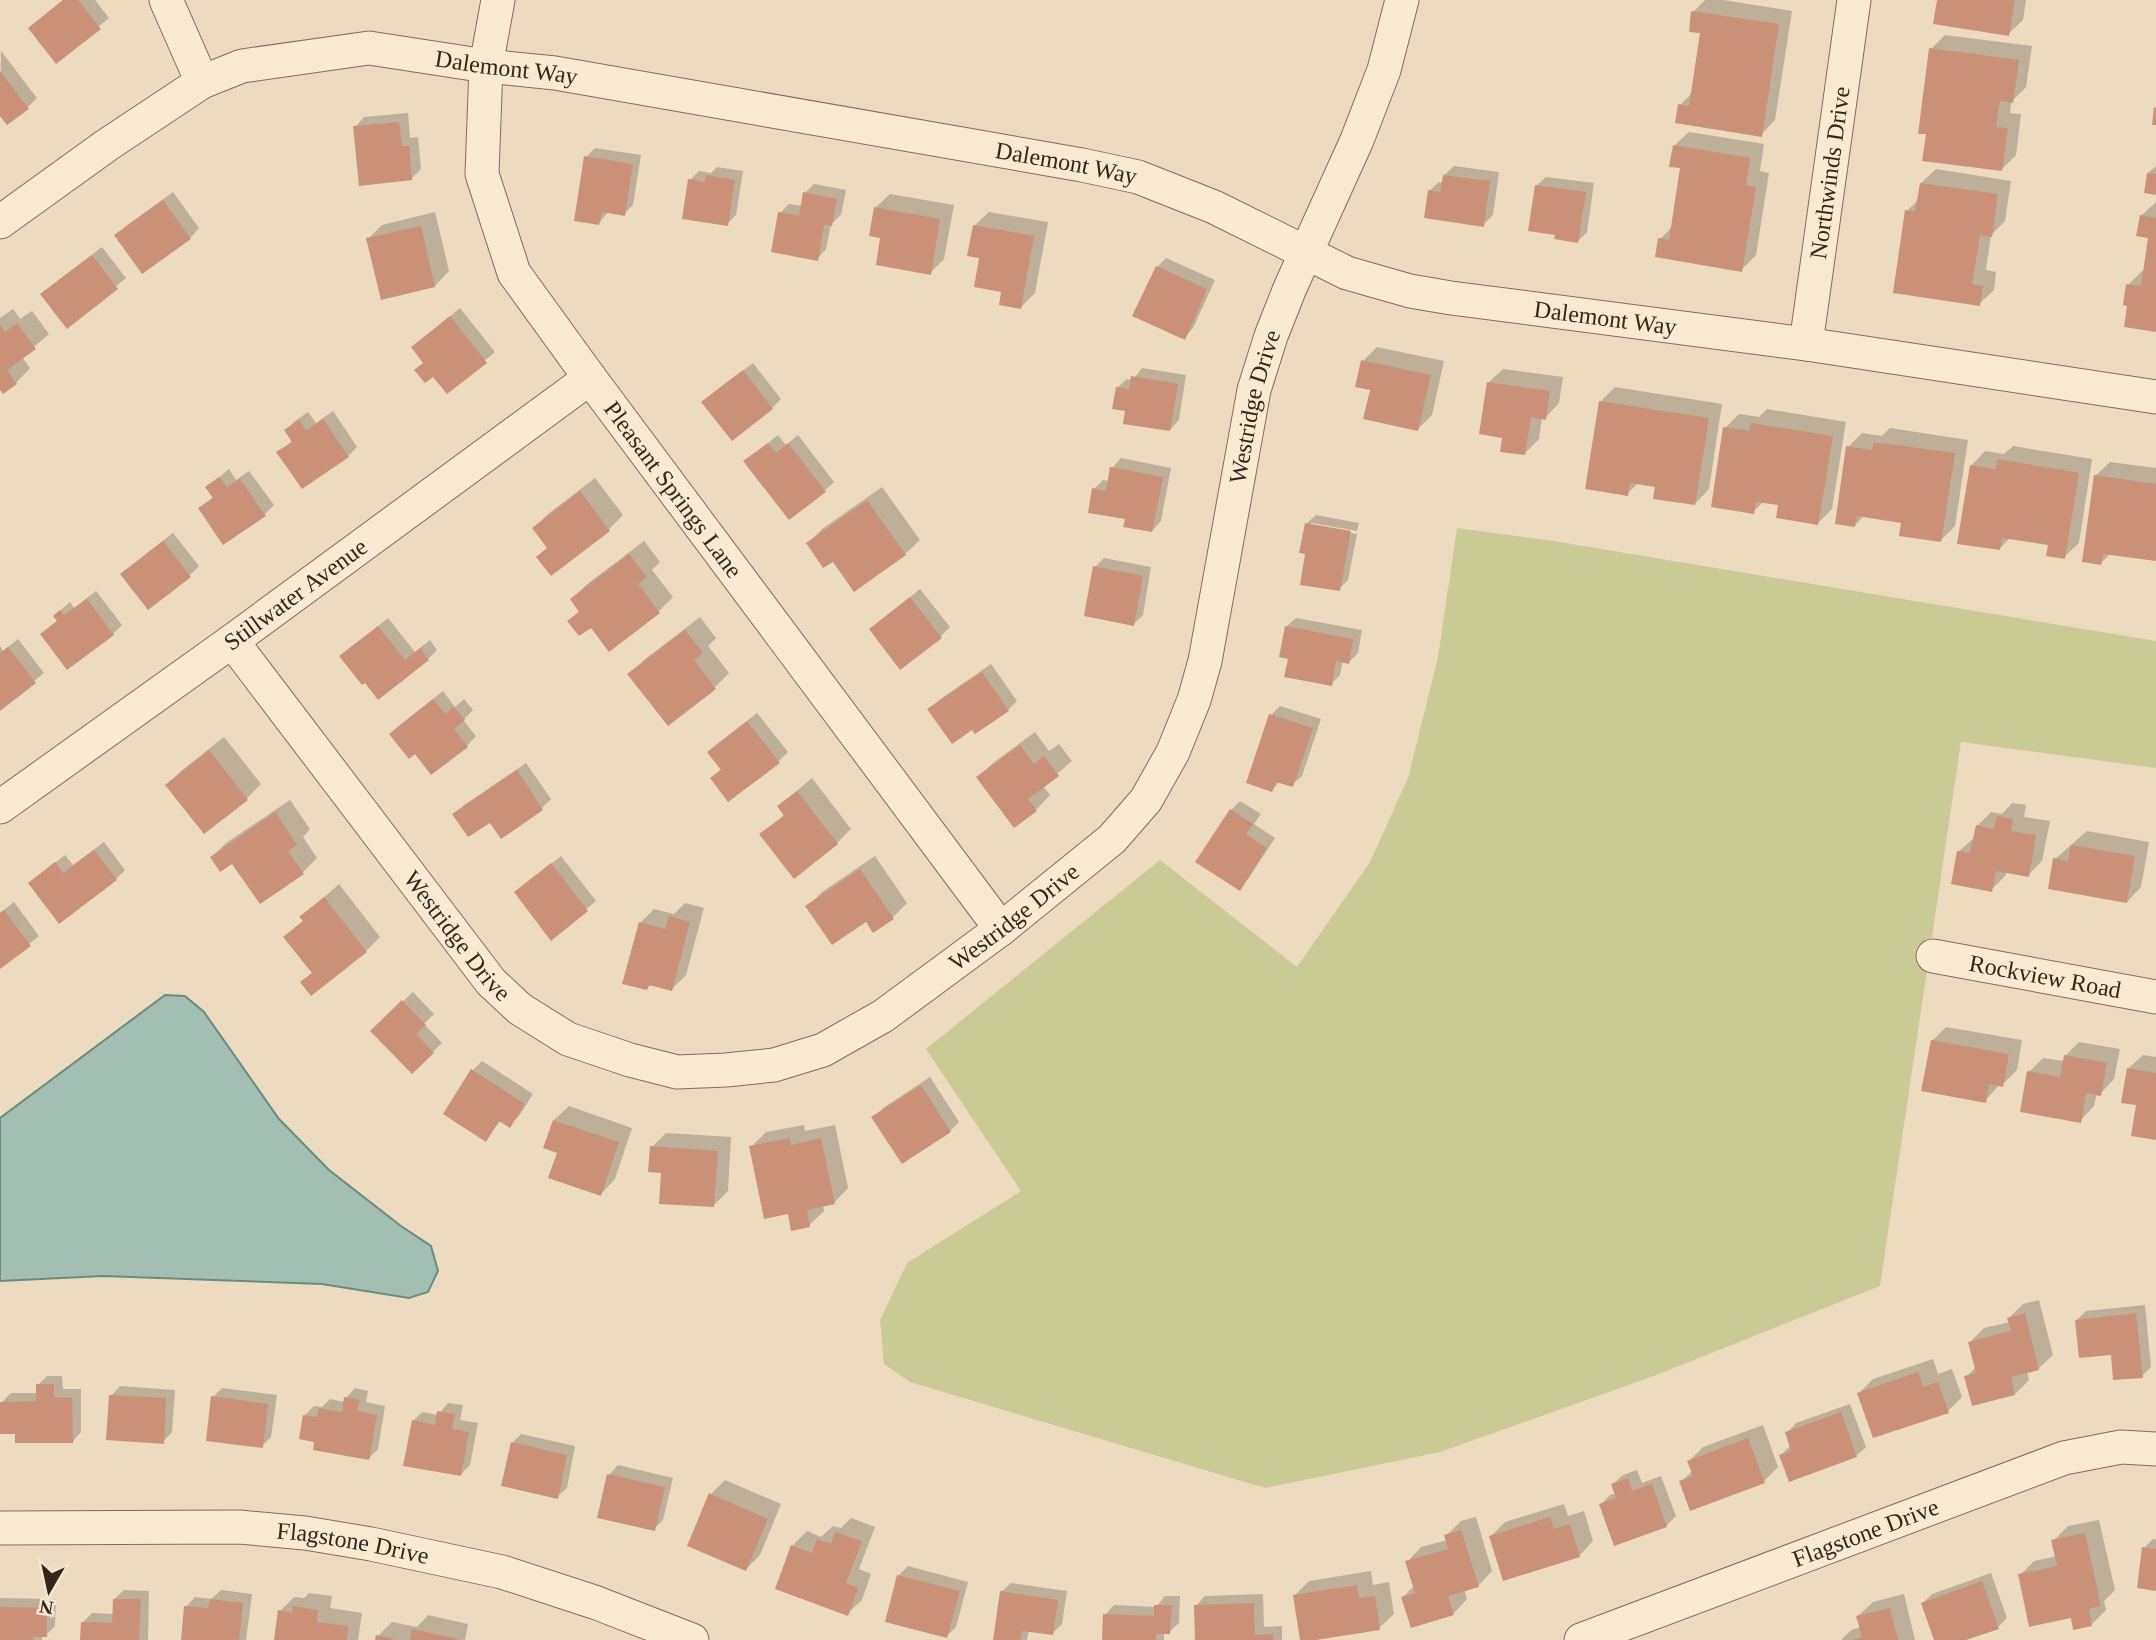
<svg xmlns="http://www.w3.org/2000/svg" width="2156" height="1640" viewBox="0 0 2156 1640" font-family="Georgia,serif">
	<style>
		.green { fill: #caca94 }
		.water { fill: #a3bfb4; stroke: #6a8c80; stroke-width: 2 }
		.shadow { fill: #0003 }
		.building { fill: #cb9176 }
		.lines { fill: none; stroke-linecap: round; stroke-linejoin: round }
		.street-casing { stroke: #856c58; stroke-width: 35 }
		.street { stroke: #f8e9d3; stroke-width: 33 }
		.labels { text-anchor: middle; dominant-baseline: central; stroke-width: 7; stroke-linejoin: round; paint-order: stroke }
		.street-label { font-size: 24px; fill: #35261c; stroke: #f4e6cf }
	</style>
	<rect width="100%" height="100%" fill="#eddbc0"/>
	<path class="green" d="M1457 528 1553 541 2156 641V768L1961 742 1880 1286 1651 1377 1440 1452 1265 1488 910 1382 884 1364 880 1320 907 1263 1021 1191 926 1049 1160 860 1297 967 1370 862 1408 778 1438 657Z"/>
	<path class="water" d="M165 995 185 996 204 1012 279 1119 329 1170 401 1226 431 1246 438 1271 428 1292 409 1298 322 1284 103 1276 0 1281V1118Z"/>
	<path class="shadow" d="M63 0H95L109 18 56 61 30 28Z
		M1705 0H1723L1792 11 1775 120 1761 135 1680 105 1693 92 1702 32 1693 12Z
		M1939 0H2026L2023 20 2008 34Z
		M1945 35 2032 46 2026 87 2011 102 2010 113 2021 114 2016 155 2001 170 1928 133 1931 49Z
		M1 51 37 98 28 107 0 113Z
		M408 113 410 138 418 137 421 169 411 179 355 127 364 117Z
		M1689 132 1764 144 1760 171 1769 173 1756 255 1741 270 1660 239 1673 226 1682 167 1674 146Z
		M595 148 641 155 633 205 624 214 608 212 599 223 586 157Z
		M1454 166 1499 172 1493 215 1483 225 1429 191 1439 182 1443 183 1444 175Z
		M2156 166V194L2148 173Z
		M717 167 743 171 736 215 727 224 690 180 699 171 711 173Z
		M1936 169 2011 181 2005 221 1991 235 1986 270 1996 272 1994 290 1979 304 1907 211 1919 199 1921 183Z
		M1546 177 1594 183 1587 232 1578 241 1536 186Z
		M814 184 846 190 841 215 831 224 826 249 817 259 780 213 789 204 802 206 805 193Z
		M173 192 199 228 190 238 142 272 117 235 126 226Z
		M890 194 954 205 944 259 930 273 882 236 875 208Z
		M2156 202V331L2129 304 2128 285 2142 271H2145L2150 237 2141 216Z
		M435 212 449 271 435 286 368 239 382 225Z
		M989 212 1048 222 1035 293 1021 307 1003 291 981 257 974 226Z
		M102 247 126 278 67 326 52 285Z
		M1166 258 1215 280 1193 328 1184 338 1157 267Z
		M460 308 495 352 448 392 413 347Z
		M13 309 20 319 32 311 49 334 22 357 30 368 16 383 0 387V318Z
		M1377 347 1444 361 1432 415 1418 429 1372 389 1363 361Z
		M753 363 781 399 772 408 713 393Z
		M1142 368 1186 375 1179 420 1170 430 1127 410 1117 388 1127 379 1133 380Z
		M1503 369 1563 377 1559 403 1545 418 1542 417 1539 439 1525 453 1504 436 1488 383Z
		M1615 387 1722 404 1709 489 1695 504 1657 486 1638 483 1627 494 1600 402Z
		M1767 409 1846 422 1832 509 1818 523 1780 504 1764 501 1753 512 1725 428 1739 414 1759 417Z
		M333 411 357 447 348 456 279 453 293 440 286 430 295 421 308 412 316 423Z
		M1890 428 1968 440 1955 526 1941 540 1903 522 1864 516 1855 525 1848 447 1862 433 1882 436Z
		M778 435 786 445 798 435 834 482 824 491 746 461Z
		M2013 446 2092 459 2079 543 2064 557 2050 544 2010 538 1999 549 1971 466 1985 451 2004 454Z
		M1121 458 1171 468 1161 521 1152 531 1127 518 1094 489 1103 480 1109 481 1112 468Z
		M2110 462 2156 468V560L2111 553 2101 563 2095 476Z
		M229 469 236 480 249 471 274 505 264 515 200 509 214 496 207 487Z
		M595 478 623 515 609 529 551 574 548 547 534 528 548 514Z
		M882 487 920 540 905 554 854 589 833 560 808 543 822 529Z
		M1316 515 1359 523 1357 531 1311 523V526L1357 534 1348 580 1339 589 1307 553 1306 524Z
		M173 533 199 566 190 575 132 565Z
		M644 541 660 562 652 570 673 597 659 611 610 649 591 625 570 621 580 610 572 599 586 585Z
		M1104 558 1151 567 1143 615 1134 624 1095 567Z
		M920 589 950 627 941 636 871 629Z
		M96 591 122 625 113 634H42L58 620 55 616 64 607 70 602 74 608Z
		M700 617 716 638 708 646 729 673 715 687 668 724 630 674 644 660Z
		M388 618 415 652 430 640 437 650 428 659 365 681 342 656Z
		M1296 618 1362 630 1358 653 1349 662 1343 661 1340 675 1331 684 1290 658 1286 627Z
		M18 639 44 673 0 709V646L3 651Z
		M991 664 1017 701 1008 710 930 709 939 700Z
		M443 691 455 707 464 699 473 710 463 720 476 736 467 746 400 725Z
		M1280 706 1321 719 1302 776 1292 785 1280 781 1272 790 1271 715Z
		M757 713 788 752 778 762 712 778 722 768 719 743Z
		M1035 732 1049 751 1059 744 1072 761 1043 786 1050 795 1036 810 978 777 993 763Z
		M224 737 261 784 247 798 204 832 167 785 181 771Z
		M526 763 551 799 542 808 501 836 490 820 455 814 464 805Z
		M812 778 851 829 837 843 794 876 761 835 785 814 779 806Z
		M290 800 310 829 303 837 317 858 303 872 260 902 233 861 212 857 226 843Z
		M1240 801 1261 814 1254 824 1275 838 1248 879 1239 889 1231 810Z
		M2012 803 2026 805 2024 817 2050 821 2042 861 2028 875 2006 871V875L1991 890 1959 851 1975 837 1977 826 1991 812 2002 814Z
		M2087 831 2149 842 2141 887 2127 902 2055 859Z
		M104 842 125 870 116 879 59 922 30 883 65 855 73 865Z
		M561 856 596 901 552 938 516 892Z
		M875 856 907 903 893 917 873 930 866 920 808 906 822 892Z
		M339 884 380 937 366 951 302 982 313 972 286 937 304 920 302 917Z
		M14 902 39 936 0 967V913Z
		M685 903 704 908 686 975 672 989 652 984 647 988 640 923 654 909 674 914Z
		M413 992 434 1014 424 1024 442 1043 412 1072 372 1031Z
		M1946 1027 2022 1040 2017 1070 2002 1085 2000 1084 1985 1101 1932 1041Z
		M2079 1042 2120 1049 2114 1079 2100 1094 2097 1093 2094 1106 2080 1121 2029 1072 2043 1058 2064 1061 2065 1056Z
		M2143 1055 2156 1057V1138L2138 1103 2128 1069Z
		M482 1061 533 1094 519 1116 509 1125 501 1120 486 1139 473 1070Z
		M930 1077 959 1122 950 1131 874 1117 883 1108Z
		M569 1106 632 1128 615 1179 601 1194 559 1151 554 1120Z
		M804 1125 805 1131 835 1125 848 1188 834 1203 823 1205 824 1211 809 1225 789 1212 751 1147 766 1132Z
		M666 1133 731 1137 728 1191 713 1206 663 1172 652 1147Z
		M2039 1300 2053 1355 2038 1369 2027 1372 2029 1380 2015 1394 1966 1377 1976 1367 1970 1342 1984 1328 2010 1322 2009 1318 2023 1304Z
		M2145 1305 2151 1367 2142 1376 2112 1353 2077 1320 2086 1311Z
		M1933 1359 1938 1374 1952 1369 1962 1397 1948 1411 1859 1393 1873 1379Z
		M47 1376H62L63 1389H81V1432L72 1442 17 1432 2 1402 11 1393H38V1385Z
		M120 1386 175 1390 172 1432 163 1442 111 1396Z
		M222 1388 277 1395 271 1437 262 1446 213 1397Z
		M355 1388 368 1391 366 1402 385 1406 378 1449 369 1458 316 1441 305 1415 314 1406 322 1407 330 1399 345 1402 346 1398Z
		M448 1403 463 1405 460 1420 478 1423 470 1465 461 1474 413 1421 422 1412 438 1415Z
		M1850 1404 1866 1447 1856 1456 1781 1455 1790 1446 1787 1433 1796 1423Z
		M1763 1425 1778 1467 1764 1481 1681 1482 1692 1471 1689 1461 1703 1447Z
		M521 1434 575 1446 567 1488 557 1497 512 1443Z
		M618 1465 673 1478 663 1520 654 1529 609 1475Z
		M1637 1470 1642 1483 1661 1476 1676 1516 1666 1526 1601 1504 1610 1495 1617 1493 1613 1484 1623 1475Z
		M725 1480 781 1504 760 1555 746 1569 711 1494Z
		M1564 1504 1568 1516 1584 1511 1593 1541 1579 1556 1491 1536 1505 1522Z
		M1476 1517 1492 1571 1478 1586 1464 1589 1467 1599 1453 1614 1403 1597 1414 1586 1407 1562 1421 1547 1447 1540 1446 1536 1461 1521Z
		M851 1518 875 1527 859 1569 871 1574 862 1600 847 1614 792 1546 807 1531 821 1537 833 1526 841 1528Z
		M2099 1520 2115 1590 2104 1601 2106 1610 2092 1624 2072 1616 2020 1575 2034 1561 2057 1556 2053 1541 2068 1526Z
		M2153 1539H2156V1589L2144 1548Z
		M908 1566 968 1582 956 1627 947 1636 898 1576Z
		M1371 1571 1373 1585 1389 1582 1394 1614 1379 1628 1302 1640 1295 1595 1309 1581Z
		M1991 1573 2007 1618 1998 1627 1961 1640H1936L1923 1603 1932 1594Z
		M1011 1583 1067 1591 1062 1624 1053 1633 1029 1630 1027 1640H994L1001 1592Z
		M124 1590 149 1591 148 1640H82V1623L92 1613 114 1614V1599Z
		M221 1590 252 1594 246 1640H182L186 1607 195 1597 211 1599Z
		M309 1593 332 1596 330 1608 362 1613 358 1640H276L280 1611 294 1597 304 1598Z
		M1263 1594 1264 1627 1282 1626V1640H1197L1196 1606 1205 1596Z
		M1904 1594 1915 1640H1841L1851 1630 1861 1627 1858 1616 1873 1602Z
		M1165 1596H1180L1179 1623 1169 1632H1164V1640H1104L1105 1615 1114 1605 1156 1607Z
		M0 1598 56 1599 55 1626 46 1635H42V1640H0Z
		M428 1615 468 1624 465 1640H377L378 1636 392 1622 417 1627Z"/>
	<path class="building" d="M63 0H78L101 29 56 64 28 28Z
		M1937 0H2015L2009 36 1933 24Z
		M1691 11 1779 24 1762 137 1675 123 1678 104 1689 106 1700 33 1689 32Z
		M1929 48 2019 60 2013 103 2000 101 1996 127 2008 128 2002 171 1922 161 1926 134H1918Z
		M0 71 29 109 7 125 0 116Z
		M2154 107 2156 108V125H2152Z
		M399 122 402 146H409L412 180 359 186 353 126Z
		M1673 145 1750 158 1746 185 1756 187 1742 272 1655 257 1658 238 1669 240 1680 168 1669 167Z
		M584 156 633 164 625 216 602 212 599 225 574 221Z
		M2147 173 2156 174V195L2144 193Z
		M706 175 735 180 728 226 682 219 688 179 705 182Z
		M1443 175 1490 181 1484 227 1424 218 1428 190 1440 192Z
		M1920 183 1998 194 1992 237 1980 235 1972 284 1983 286 1980 306 1893 293 1905 210 1915 212Z
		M1535 185 1586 192 1578 243 1554 239 1555 235 1528 231Z
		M803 192 837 199 832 226 824 225 818 261 771 252 778 212 799 216Z
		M163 200 191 239 142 274 114 235Z
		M874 207 940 219 931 275 876 265 880 238 869 236Z
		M2140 215 2156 218V332L2124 327 2127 306 2123 305 2126 284 2141 286 2148 238 2136 236Z
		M973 225 1034 236 1021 309 999 305 1001 292 974 287 979 258 967 256Z
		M421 226 435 287 381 300 366 238Z
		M92 255 118 289 67 329 40 294Z
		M1156 266 1207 289 1185 340 1132 316Z
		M450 316 487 363 447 394 433 377 425 383 414 370 423 363 411 347Z
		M17 323 36 349 7 370 17 384 3 394 0 390V325L5 332Z
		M1361 360 1431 375 1418 431 1363 419 1370 390 1355 387Z
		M743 370 773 409 732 441 701 402Z
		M1131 376 1178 384 1170 431 1123 424 1125 411 1112 409 1116 387 1129 389Z
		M1487 382 1550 391 1546 420 1531 417 1525 455 1500 452 1502 438 1479 434Z
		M1599 401 1709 418 1695 505 1653 499 1655 487 1630 483 1628 496 1585 489Z
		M323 419 349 457 302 489 276 452 292 442 284 430 299 420 306 431Z
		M1751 423 1833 436 1818 525 1776 518 1778 505 1756 502 1754 514 1711 507 1723 427 1749 431Z
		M1874 442 1955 453 1941 542 1899 536 1901 523 1857 516 1855 527 1835 524 1846 446 1872 450Z
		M768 443 776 453 788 443 826 492 789 520 743 461Z
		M1997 459 2079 473 2065 559 2046 556 2048 545 2002 538 2000 550 1957 544 1970 465 1996 469Z
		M1110 467 1163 477 1152 532 1123 527 1125 519 1088 513 1092 488 1106 491Z
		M2094 475 2156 484V561L2103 554 2101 565 2082 562Z
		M219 477 227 487 240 479 266 516 223 545 198 508 213 498 205 487Z
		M580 491 610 531 551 576 536 557 547 548 532 528Z
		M867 500 906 555 854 592 833 562 823 568 806 543Z
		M1305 523 1351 531 1340 591 1300 585 1305 554 1299 553Z
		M163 541 191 577 148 610 120 574Z
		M629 554 647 577 638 584 660 613 609 652 591 628 579 636 567 621 579 612 570 599Z
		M1093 566 1143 576 1134 626 1084 616Z
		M910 597 942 638 900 670 869 629Z
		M87 599 114 635 67 670 40 634 57 621 53 616 60 610 64 615Z
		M378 626 405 660 420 648 429 660 378 700 365 683 362 685 339 656Z
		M1285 626 1353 639 1349 664 1336 661 1332 686 1284 677 1288 659 1279 657Z
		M685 630 703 653 694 660 716 689 668 726 627 674Z
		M8 647 36 683 0 711V653Z
		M982 672 1009 711 975 734 972 730 952 744 927 709Z
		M433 699 445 714 454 707 465 720 454 729 468 747 431 775 415 754 409 759 389 734Z
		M1269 714 1313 728 1293 787 1276 782 1272 792 1246 783Z
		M747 721 780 763 728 802 710 778 721 770 707 752Z
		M1020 745 1034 764 1044 756 1059 776 1028 799 1037 811 1014 828 976 777Z
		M209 750 248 800 204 834 165 785Z
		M517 770 543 810 501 839 490 823 468 837 452 814Z
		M797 791 838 844 794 879 759 834 784 816 777 806Z
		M1230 809 1253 824 1246 834 1267 848 1240 891 1195 862Z
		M275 812 297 845 288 851 304 874 260 904 232 864 220 872 210 857Z
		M1997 816 2013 819 2011 831 2036 835 2029 877 1996 871 1992 892 1951 884 1957 851 1970 853 1976 825 1994 829Z
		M2071 845 2135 856 2127 903 2048 889 2053 858 2068 861Z
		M94 850 117 880 59 924 28 883 55 862 63 873Z
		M551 863 588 911 551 941 514 892Z
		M860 869 894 919 873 933 866 922 832 945 805 906Z
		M324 897 367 952 311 996 300 982 312 973 283 937 303 921 299 917Z
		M4 910 31 946 0 969V913Z
		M669 916 690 922 672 991 649 985 647 990 622 984 639 922 665 929Z
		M402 1000 426 1025 416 1034 434 1053 412 1074 370 1031Z
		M1931 1040 2009 1054 2003 1087 1989 1084 1986 1103 1921 1091Z
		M2064 1055 2107 1063 2101 1096 2086 1093 2081 1123 2020 1112 2027 1071 2060 1077Z
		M2127 1068 2156 1073V1140L2131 1136 2136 1105 2121 1103Z
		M471 1069 525 1104 510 1128 499 1121 486 1142 443 1114Z
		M921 1085 951 1132 902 1164 871 1117Z
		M553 1120 619 1142 601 1196 548 1178 557 1153 543 1148Z
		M790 1138 791 1145 821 1138 835 1204 807 1210 810 1227 791 1231 788 1214 764 1219 749 1146Z
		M650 1146 718 1151 714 1207 659 1204 661 1173 648 1172Z
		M2025 1313 2039 1370 2011 1377 2015 1395 1972 1406 1964 1376 1976 1373 1968 1342 2011 1331 2007 1318Z
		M2136 1313 2143 1378 2113 1380 2111 1355 2079 1358 2075 1320Z
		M1918 1372 1923 1387 1938 1382 1949 1413 1873 1438 1857 1393Z
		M36 1384H54V1397L72 1398 73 1443H15V1434H0V1402L36 1401Z
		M109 1395 166 1398 164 1444 106 1440Z
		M211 1396 268 1404 263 1448 206 1441Z
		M344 1397 360 1400 357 1411 377 1415 369 1460 313 1450 314 1442 299 1439 303 1415 317 1417 319 1408 342 1412Z
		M437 1411 455 1414 452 1429 469 1432 461 1476 403 1466 412 1420 435 1425Z
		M1841 1412 1857 1457 1789 1482 1779 1455 1791 1451 1785 1432Z
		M1748 1438 1765 1483 1690 1511 1679 1481 1693 1476 1687 1461Z
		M511 1442 567 1455 558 1499 501 1486Z
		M607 1474 665 1487 655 1531 597 1518Z
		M1628 1478 1632 1491 1652 1484 1667 1527 1614 1546 1599 1504 1616 1498 1611 1484Z
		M709 1493 768 1519 746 1571 687 1546Z
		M1550 1517 1554 1529 1570 1524 1580 1557 1503 1581 1489 1536Z
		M1461 1530 1479 1587 1448 1596 1454 1615 1411 1628 1401 1597 1415 1593 1405 1561 1448 1549 1444 1535Z
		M835 1532 862 1541 846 1583 858 1588 848 1616 775 1589 791 1545 812 1553 817 1539 831 1544Z
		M2085 1533 2101 1606 2089 1609 2092 1626 2073 1630 2071 1618 2029 1627 2018 1574 2057 1566 2051 1540Z
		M2142 1547 2156 1549V1591L2137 1588Z
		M897 1575 960 1591 947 1638 885 1622Z
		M1982 1581 1999 1629 1966 1640H1934L1921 1603Z
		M1357 1585 1359 1598 1375 1596 1380 1630 1316 1640H1300L1293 1595Z
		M1000 1591 1058 1600 1053 1635 1022 1631 1020 1640H993Z
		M113 1599H141L139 1640H80L81 1622 112 1623Z
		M210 1599 243 1603 239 1640H181L184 1606 208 1608Z
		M1254 1603 1255 1635 1273 1634V1640H1195L1194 1605Z
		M1154 1605H1172L1170 1634H1156V1640H1102L1103 1614 1154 1616Z
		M293 1606 318 1610 317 1622 348 1626 347 1640H274L278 1610 292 1613Z
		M0 1607 47 1608V1637H33V1640H0Z
		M1890 1608 1898 1640H1853L1862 1637 1856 1616Z
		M412 1629 458 1639 457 1640H410Z
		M376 1635 393 1639V1640H375Z"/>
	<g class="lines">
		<defs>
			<g id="street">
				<path d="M166 0 202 82"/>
				<path id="s1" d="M498 0 486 66 482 174 514 273 590 378 1001 929"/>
				<path id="s2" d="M0 222 107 145 202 82 242 66 369 48 486 66 555 73 1082 165 1138 177 1214 207 1347 273 1410 291 1451 298 1806 344 2156 397"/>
				<path id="s3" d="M1806 344 1854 0"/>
				<path id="s4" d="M232 641 491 982 520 1009 568 1039 630 1060 677 1072 726 1070 774 1065 823 1050 883 1016 1001 929 1112 839 1146 800 1173 752 1194 700 1205 661 1254 390 1271 336 1290 288 1357 140 1384 70 1402 0"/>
				<path id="s5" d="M0 807 232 641 590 378"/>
				<path id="s6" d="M1933 956 2156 997"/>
				<path id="s7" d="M0 1528 239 1527 305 1533 371 1544 502 1572 597 1603 692 1640"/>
				<path id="s8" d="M1581 1640 2064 1458 2121 1447 2156 1449"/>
			</g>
		</defs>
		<use href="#street" class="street-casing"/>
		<use href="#street" class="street"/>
	</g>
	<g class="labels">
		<g class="street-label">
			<text stroke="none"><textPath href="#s2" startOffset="556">Dalemont Way</textPath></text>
			<text stroke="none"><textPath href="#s2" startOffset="1124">Dalemont Way</textPath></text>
			<text stroke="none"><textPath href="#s3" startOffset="173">Northwinds Drive</textPath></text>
			<text stroke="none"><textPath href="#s2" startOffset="1690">Dalemont Way</textPath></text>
			<text stroke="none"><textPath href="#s4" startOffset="1608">Westridge Drive</textPath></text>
			<text stroke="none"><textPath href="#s1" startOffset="548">Pleasant Springs Lane</textPath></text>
			<text stroke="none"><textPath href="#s5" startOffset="364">Stillwater Avenue</textPath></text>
			<text stroke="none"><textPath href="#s4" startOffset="1020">Westridge Drive</textPath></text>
			<text stroke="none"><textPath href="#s4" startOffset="371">Westridge Drive</textPath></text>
			<text stroke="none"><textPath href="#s6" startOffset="114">Rockview Road</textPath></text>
			<text stroke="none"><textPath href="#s8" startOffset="304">Flagstone Drive</textPath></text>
			<text stroke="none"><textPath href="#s7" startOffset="354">Flagstone Drive</textPath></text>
		</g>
	</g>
	<g transform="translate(49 1591) rotate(189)" stroke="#f4e6cf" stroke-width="5" paint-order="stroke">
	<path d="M0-5L12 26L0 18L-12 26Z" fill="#35261c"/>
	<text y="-10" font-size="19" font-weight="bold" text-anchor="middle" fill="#35261c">N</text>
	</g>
</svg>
